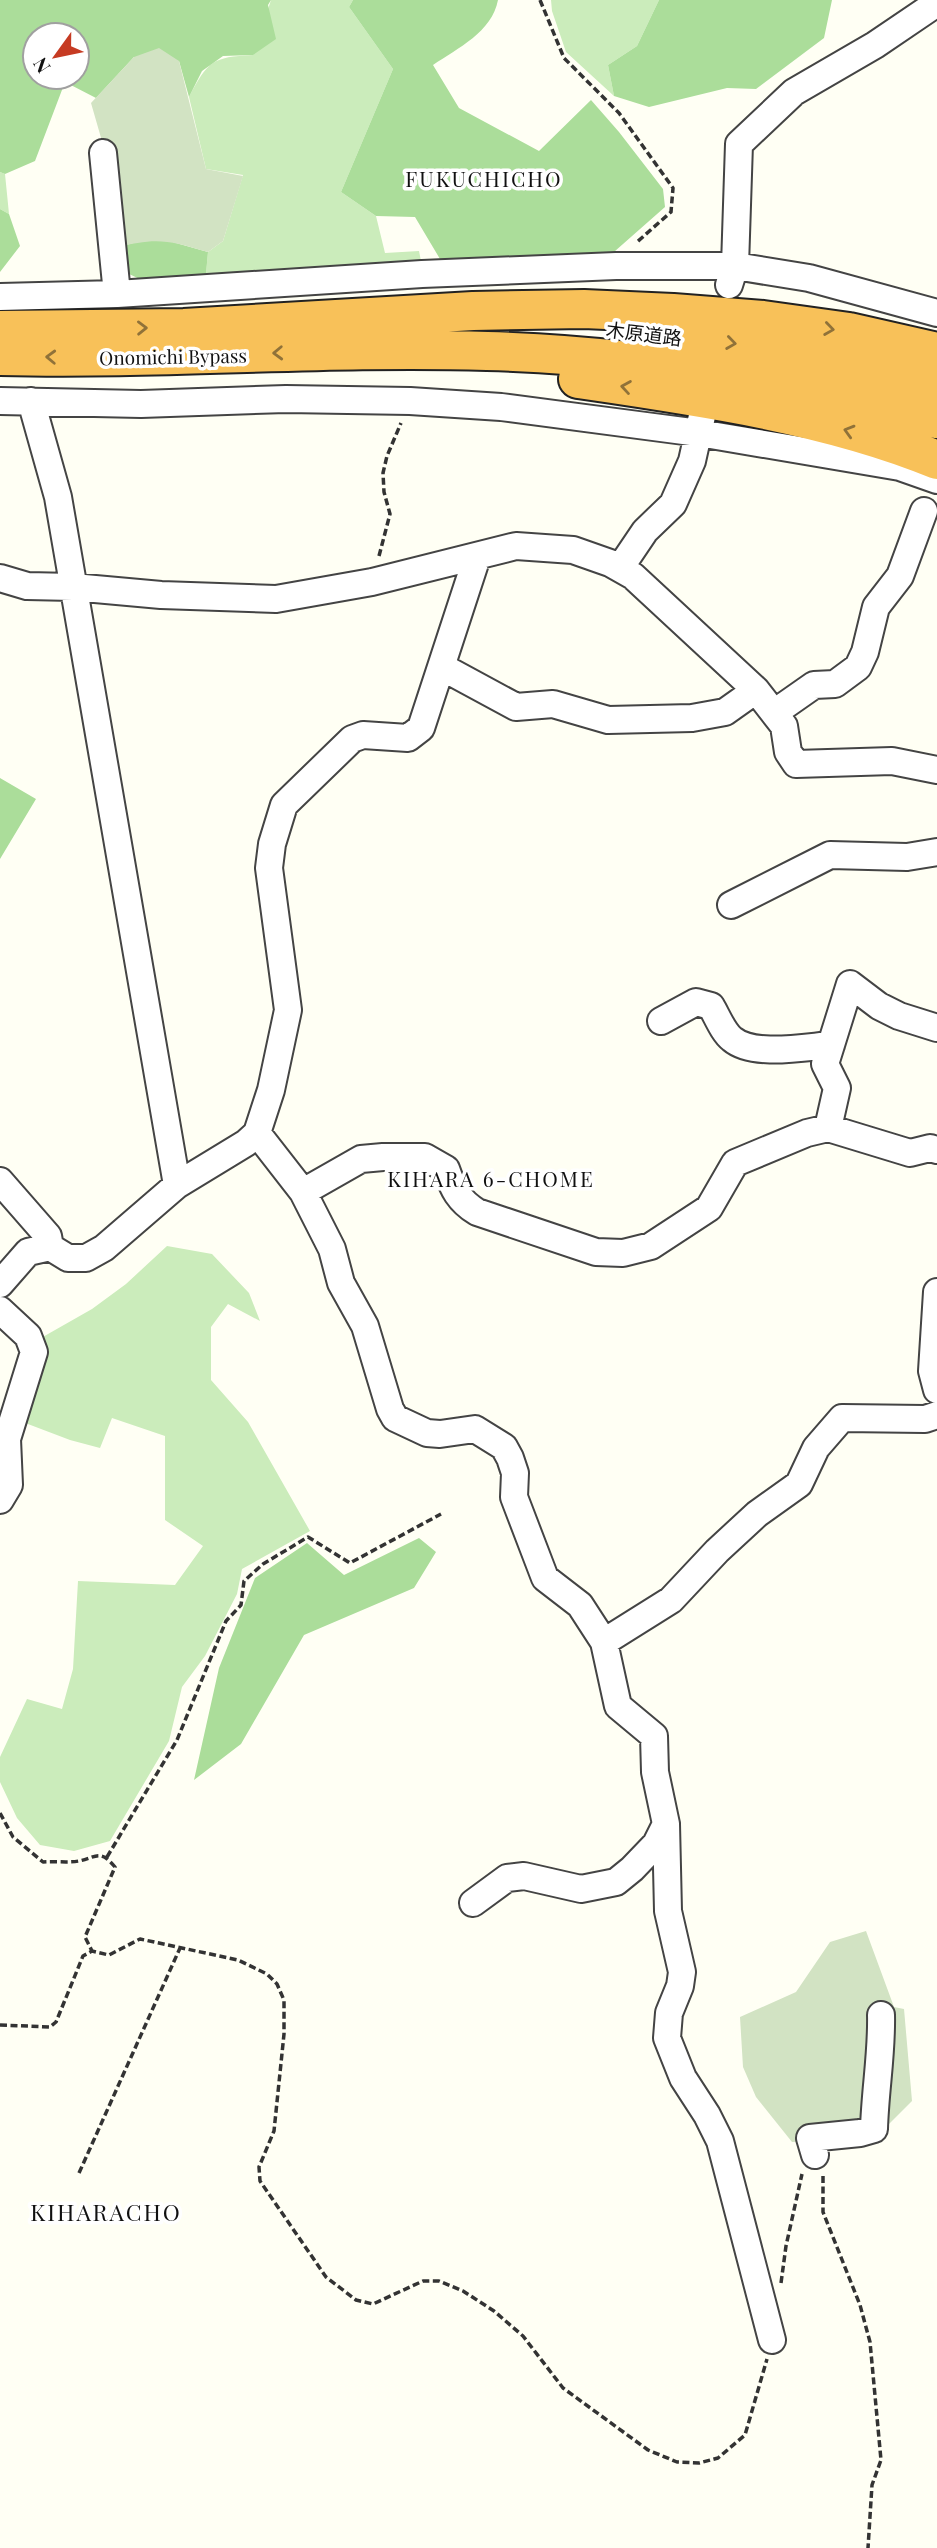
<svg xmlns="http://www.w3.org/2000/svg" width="937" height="2548" viewBox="0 0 937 2548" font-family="'Playfair Display','Noto Sans JP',serif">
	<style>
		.green { fill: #cbecbb }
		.forest { fill: #abdd9a; fill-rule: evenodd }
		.cemetery { fill: #d2e3c3 }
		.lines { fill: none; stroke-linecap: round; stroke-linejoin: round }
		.minor-casing { stroke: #444; stroke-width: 30 }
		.highway-casing { stroke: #222; stroke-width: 42 }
		.path { stroke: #333; stroke-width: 3.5; stroke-dasharray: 7 3.5; stroke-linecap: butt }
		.minor { stroke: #fff; stroke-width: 26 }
		.highway { stroke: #f8c159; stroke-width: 38 }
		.oneway { stroke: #907239 }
		.labels { text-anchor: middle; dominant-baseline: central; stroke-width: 7; stroke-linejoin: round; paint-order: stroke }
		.street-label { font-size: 19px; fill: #111; stroke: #fff }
		.neighbourhood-label { font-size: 21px; letter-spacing: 2px; fill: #111; stroke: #fff }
		.quarter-label { font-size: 23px; letter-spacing: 2px; fill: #111; stroke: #fff }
	</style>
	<rect width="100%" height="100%" fill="#fffff4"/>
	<path class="green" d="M271 0H353L349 7 393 69 341 192 376 216 385 253 419 251 422 266 206 274 208 252 223 241 243 175 206 169 189 97C208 61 212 57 253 55Z
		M551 0H659L637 46 608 65 614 96 566 52 552 11Z
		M0 172 5 174 9 214 0 209Z
		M167 1246 212 1254 249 1293 260 1321 228 1304 211 1327V1380L248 1422 310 1531 242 1569 237 1594 205 1656 182 1687 169 1741 110 1841 74 1851 40 1845 17 1818 0 1782V1757L27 1699 62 1709 73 1669 78 1581 175 1585 203 1546 165 1520V1436L112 1418 100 1448 70 1440 20 1421 41 1338 92 1309 126 1284Z"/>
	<path class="forest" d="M0 0H271L268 5 276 39 253 55 223 56 202 71 189 97 179 61 134 57 96 98 65 82 35 161 5 174 0 172ZM35 35H77V77H35Z
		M353 0H498C492 32 458 48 433 65L459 108 539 151 591 100 619 132 663 189 665 207 606 259H440L415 217 376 216 341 192 393 69 349 7Z
		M659 0H832L824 38 756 89 727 88 649 107 614 96 608 65 637 46Z
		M0 209 9 214 20 246 0 272Z
		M145 240 169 241 208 252 206 274 150 284 125 272 114 248Z
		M0 778 36 799 0 859Z
		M419 1538 436 1552 414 1588 304 1635 241 1744 194 1780 219 1668 255 1578 307 1543 344 1575Z"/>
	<path class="cemetery" d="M159 48 179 61 206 169 243 176 223 241 208 252C167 240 157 237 114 248L110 169 91 103 134 57Z
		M866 1931 894 2007 904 2009 912 2101 876 2137 792 2142 756 2097 743 2067 740 2017 796 1992 830 1942Z"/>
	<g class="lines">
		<defs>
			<path id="minor" d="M103 153 117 294
				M729 285 735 266 739 144 794 92 875 45 937 3
				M0 297 117 294 422 274 616 266H735L809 278 937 313
				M0 401 141 404 286 399 410 401 501 407 699 433 900 467 937 480
				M31 401 58 497 177 1185
				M620 568 645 531 673 504 692 461 702 416
				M0 578 27 586 73 587 161 595 276 599 372 582 516 546 573 550 610 563 633 576 756 690 784 726 788 752 796 764 892 761 937 770
				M442 667 516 707 553 704 608 720 692 718 725 712 756 690
				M774 713 814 685 835 684 858 667 865 652 876 607 900 576 924 511
				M731 905 830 855 907 857 937 852
				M661 1021 696 1002 711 1006C717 1016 723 1032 732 1039 753 1057 805 1047 831 1045
				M828 1128 837 1088 825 1064 850 984 879 1006 899 1016 937 1028
				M257 1133 303 1192 332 1249 341 1283 365 1326 390 1409 395 1418 427 1433 440 1434 475 1429 504 1447 510 1458 515 1473 514 1497 545 1578 580 1605 604 1642 618 1706 654 1736 655 1772 666 1824 668 1911 682 1972 680 1986 669 2013 667 2038 683 2078 707 2115 720 2141 772 2340
				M0 1181 48 1236 50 1247
				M303 1192 361 1159 383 1157H425L446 1169C453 1189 459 1201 477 1212L596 1252 623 1253 651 1246 709 1208 735 1163 807 1133 828 1128 910 1153 930 1148 937 1150
				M0 1284 28 1252 50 1247 68 1258H86L104 1248 177 1185 246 1143 257 1133 271 1090 288 1010 269 868 272 844 284 805 352 739 363 735 408 738 421 728 477 557
				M937 1292 932 1371 937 1390
				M0 1310 28 1336 34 1352 7 1439 9 1485 0 1500
				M604 1642 671 1600 717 1551 757 1514 799 1484 816 1448 842 1418 925 1419 937 1415
				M473 1903 507 1878 524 1876 581 1889 616 1882 632 1869 656 1844 666 1824
				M815 2155 810 2138 860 2133 874 2129C875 2091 882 2053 881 2015"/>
			<path id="highway" d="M0 330 184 328 473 311 584 309 673 313 763 320 849 332 937 352
				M696 339C778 349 858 368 937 389
				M0 356C163 360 325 346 487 351 640 355 789 381 937 419
				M578 379C695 396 828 415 937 460"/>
		</defs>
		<use href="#minor" class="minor-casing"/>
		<use href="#highway" class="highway-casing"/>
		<path class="path" d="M540 0 564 58 619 113 673 188 671 212 637 242
			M379 556 390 514 384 492 383 473 387 456 401 423
			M0 1813 13 1837 43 1862C54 1861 68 1863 79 1861 97 1857 100 1849 115 1867L85 1937 92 1951
			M107 1857 177 1740 226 1621 241 1605 244 1581 263 1564 308 1537 350 1563 441 1514
			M0 2025 50 2027 56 2022 83 1956 92 1951 109 1955 140 1939 238 1960 267 1974 277 1984 284 2000V2034L274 2131 259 2167 260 2181 326 2277 356 2300 373 2304 423 2281H439L463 2291 494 2311 523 2336 563 2388 648 2450 677 2462 699 2463 718 2458 745 2435 767 2359
			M79 2173 180 1948
			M823 2176V2212L860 2305 870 2342 881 2460 872 2485 868 2548
			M781 2283 786 2246 802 2174"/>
		<use href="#minor" class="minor"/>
		<use href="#highway" class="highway"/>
	</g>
	<defs><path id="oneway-chevron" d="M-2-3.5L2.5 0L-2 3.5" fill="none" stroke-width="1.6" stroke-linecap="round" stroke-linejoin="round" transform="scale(1.75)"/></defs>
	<g class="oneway">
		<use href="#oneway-chevron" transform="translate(142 328) rotate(-1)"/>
		<use href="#oneway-chevron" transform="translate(829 329) rotate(8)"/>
		<use href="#oneway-chevron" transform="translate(731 343) rotate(8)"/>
		<use href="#oneway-chevron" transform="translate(278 353) rotate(178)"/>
		<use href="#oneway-chevron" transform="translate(51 357) rotate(-178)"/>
		<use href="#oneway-chevron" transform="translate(626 387) rotate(-171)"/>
		<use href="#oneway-chevron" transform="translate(849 431) rotate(-164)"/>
	</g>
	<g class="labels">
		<g class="street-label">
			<text transform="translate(644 333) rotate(7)">木原道路</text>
			<text transform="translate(173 356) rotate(-1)">Onomichi Bypass</text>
		</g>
		<g class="neighbourhood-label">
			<text x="484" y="178">FUKUCHICHO</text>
			<text x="491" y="1178">KIHARA 6-CHOME</text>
		</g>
		<g class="quarter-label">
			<text x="106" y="2211">KIHARACHO</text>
		</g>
	</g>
	<g transform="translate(56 56) rotate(237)"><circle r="33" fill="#ffffff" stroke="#a0a0a0" stroke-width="2"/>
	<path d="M0-5L12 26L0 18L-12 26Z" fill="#c63b23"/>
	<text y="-10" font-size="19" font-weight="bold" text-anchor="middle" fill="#111111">N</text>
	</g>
</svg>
